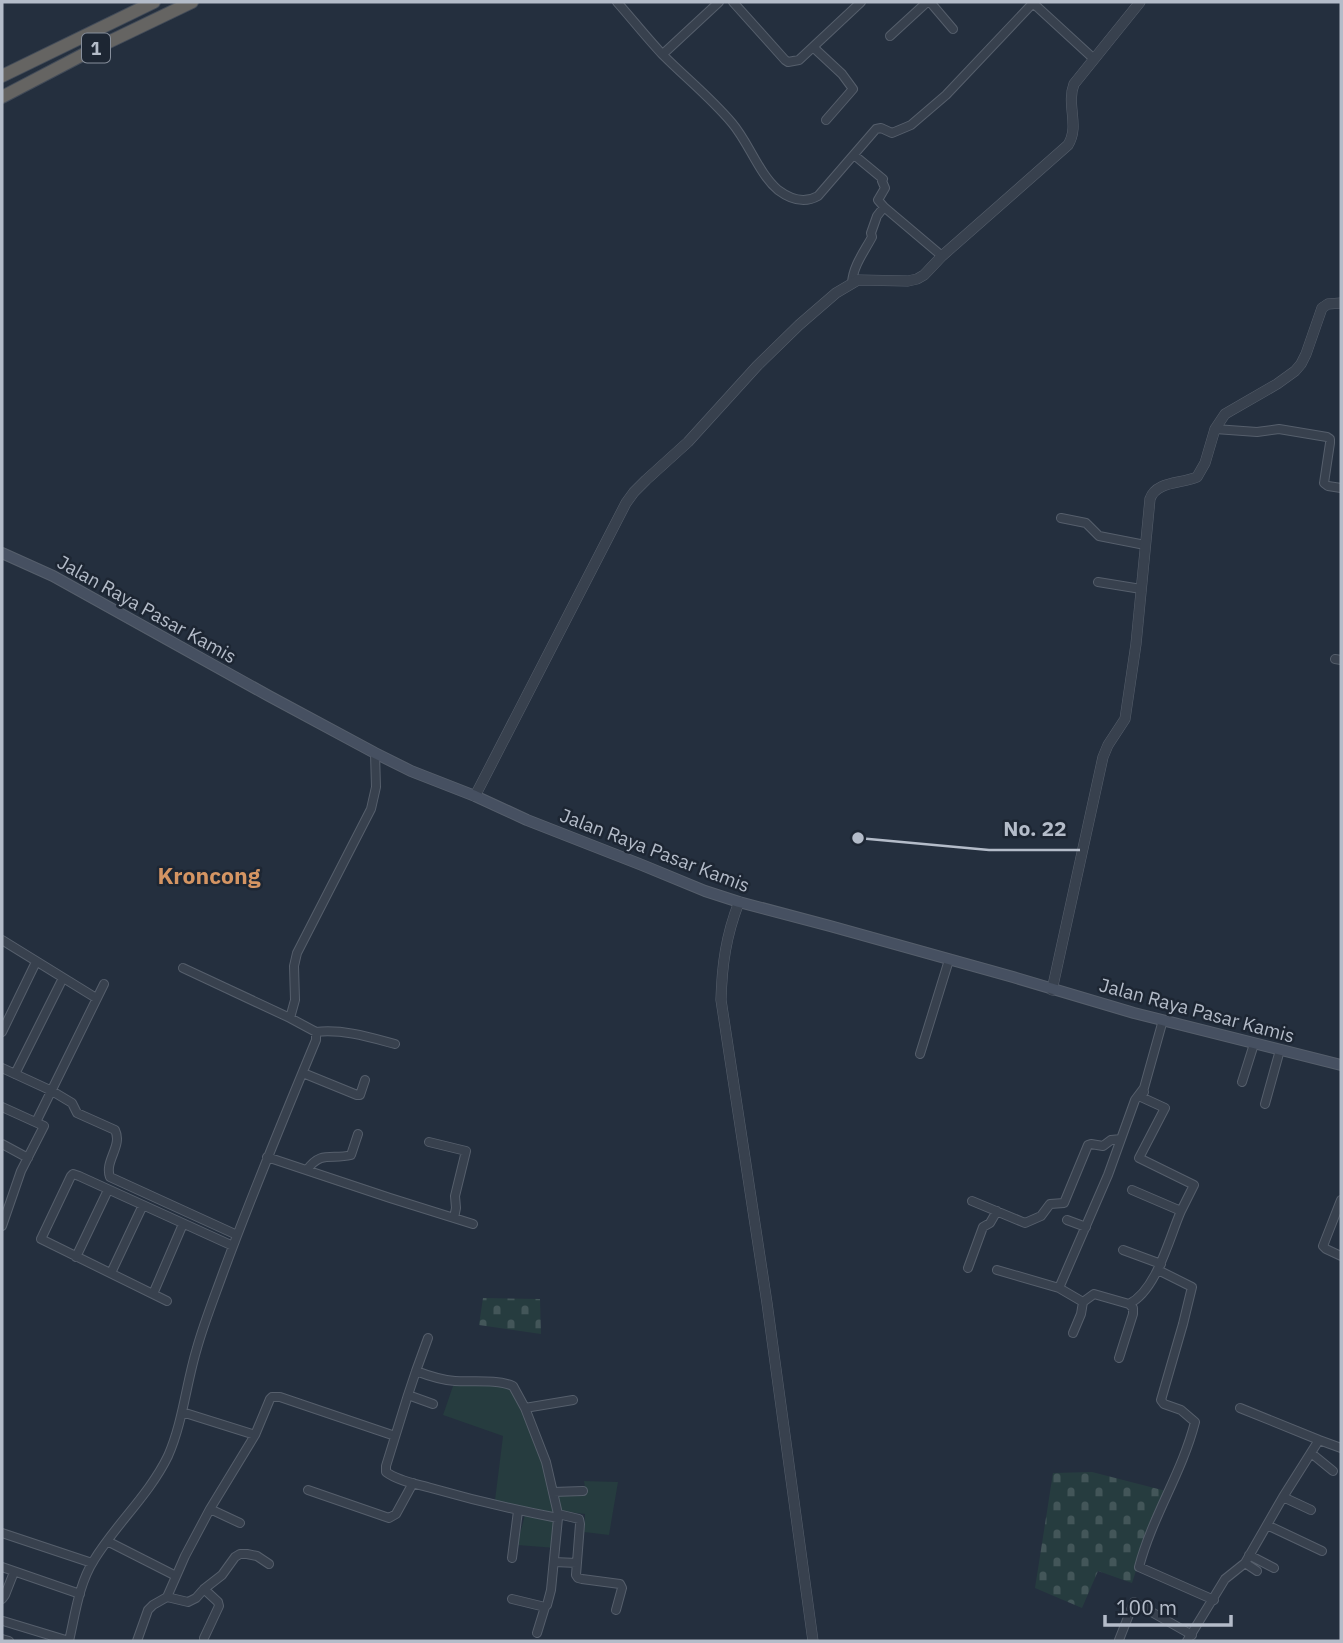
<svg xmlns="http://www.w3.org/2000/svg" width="1343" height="1643" viewBox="0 0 1343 1643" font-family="'IBM Plex Sans',sans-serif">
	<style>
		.green { fill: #263c3f }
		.cemetery { fill: url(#cemetery-stones) }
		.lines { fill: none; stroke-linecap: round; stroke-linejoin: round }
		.minor-casing { stroke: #565f6c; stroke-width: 10 }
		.tertiary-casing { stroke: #565f6c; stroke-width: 11 }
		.secondary-casing { stroke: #565f6c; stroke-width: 12 }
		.trunk-casing { stroke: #434c59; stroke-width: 14 }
		.minor { stroke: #38414e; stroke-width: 8 }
		.tertiary { stroke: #38414e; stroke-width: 10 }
		.secondary { stroke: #465061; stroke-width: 10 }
		.trunk { stroke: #656462; stroke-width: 12 }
		.labels { text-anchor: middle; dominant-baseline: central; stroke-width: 5; stroke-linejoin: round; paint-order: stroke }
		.shield { fill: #1d2633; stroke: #878f9c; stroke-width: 2 }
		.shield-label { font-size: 18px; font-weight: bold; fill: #b4bcc9 }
		.street-label { font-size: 19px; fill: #b4bcc9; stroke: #1d2633 }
		.quarter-label { font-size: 23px; font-weight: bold; fill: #d59563; stroke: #1d2633 }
		.leader { fill: none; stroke: #b4bcc9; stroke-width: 2.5 }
		.callout-dot { fill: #b4bcc9; stroke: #1d2633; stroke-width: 2.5 }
		.callout-label { font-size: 21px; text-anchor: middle; font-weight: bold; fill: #b4bcc9; stroke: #1d2633; stroke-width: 5; stroke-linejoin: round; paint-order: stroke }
	</style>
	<defs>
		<pattern id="cemetery-stones" width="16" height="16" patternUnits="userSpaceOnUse" patternTransform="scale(1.75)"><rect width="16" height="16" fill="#263c3f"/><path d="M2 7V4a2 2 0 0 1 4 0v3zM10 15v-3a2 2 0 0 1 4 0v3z" fill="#435659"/></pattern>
	</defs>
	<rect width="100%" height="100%" fill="#242f3e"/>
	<path class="green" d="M514 1383 519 1407 537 1437 559 1493H586L584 1481 618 1482 609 1535 584 1532 585 1514 560 1511 556 1548 517 1545 525 1515 494 1508 503 1436 443 1415 453 1386Z"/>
	<path class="cemetery" d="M483 1298 540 1299 541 1334 479 1325Z
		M1092 1472 1166 1491 1144 1546 1132 1583 1098 1571 1082 1608 1035 1588 1053 1473Z"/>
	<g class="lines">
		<defs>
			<path id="minor" d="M617 2C632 19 647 38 663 55 686 78 711 98 732 123 749 143 759 174 778 190 790 199 804 204 818 196L876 129 881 128 892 133 911 125 946 95 1034 2
				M733 2 785 60 788 62 799 60 861 2
				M930 2 953 29
				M1033 3 1094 59
				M890 36 927 2
				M813 47 842 74 853 89 826 120
				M663 54 719 2
				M854 155 883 179 882 181 885 188 878 200 884 207 942 256
				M852 283C853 266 864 252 872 237L871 233 877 216 884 207
				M1215 429 1257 432 1279 429 1327 437 1330 439V443L1324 483 1328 486 1341 488
				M1061 518 1086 523 1099 536 1145 545
				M1098 582 1141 589
				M1335 659 1341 660
				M2 940 96 998
				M183 968 290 1018
				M2 1032 36 962
				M316 1032C343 1029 369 1037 395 1044
				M920 1054 949 960
				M2 1068 52 1091 72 1103 77 1113 115 1130C123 1146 104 1161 110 1177L237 1235
				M303 1073 357 1095H360L365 1080
				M15 1074 63 978
				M1242 1082 1254 1044
				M1144 1092 1141 1097 1165 1108 1139 1158 1194 1185 1181 1211
				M1265 1104 1280 1050
				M2 1107 44 1126 21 1171 2 1226
				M36 1122 104 984
				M429 1142 466 1151 455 1196 456 1208 454 1218
				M2 1144 28 1158
				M267 1157 390 1198 473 1224
				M307 1170C321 1150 332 1160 351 1155L358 1134
				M1341 1200 1323 1246 1326 1249 1341 1256
				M972 1201 1025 1223 1041 1216 1050 1204 1064 1203 1088 1145 1091 1144 1103 1146 1111 1140 1121 1139 1135 1100 1144 1088 1163 1020
				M1067 1220 1086 1227
				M1123 1250 1161 1264
				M76 1257 108 1190
				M968 1268 983 1227 990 1223 997 1211
				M997 1270 1059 1288 1083 1302 1094 1294 1129 1304 1133 1308V1314L1119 1358
				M1158 1270 1192 1287 1183 1324 1161 1400 1164 1404 1181 1410 1195 1422C1182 1473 1152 1517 1139 1567L1214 1600
				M111 1273 143 1205
				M1059 1288 1108 1175 1121 1139
				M153 1294 183 1224
				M167 1301 41 1239 71 1176 73 1174 79 1176 233 1246
				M1129 1304C1157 1290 1169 1238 1181 1211L1132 1190
				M1073 1333 1081 1314 1083 1302
				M416 1371 428 1338
				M408 1395 416 1371C429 1376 441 1380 455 1381 473 1382 497 1379 513 1386L525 1408 546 1462 558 1514
				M433 1404 408 1395 386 1466V1472C398 1481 417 1484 431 1488 473 1500 515 1510 558 1518V1514L579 1519 580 1524 576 1575 578 1578 582 1579 620 1584 622 1588 616 1610
				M525 1408 573 1400
				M182 1412 255 1435
				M1319 1440 1341 1448
				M1311 1453 1333 1471
				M308 1490 389 1518 396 1514 413 1483
				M553 1492 583 1491
				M1283 1497 1311 1510
				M210 1509 240 1523
				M1267 1525 1322 1551
				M2 1533 92 1563
				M107 1541 176 1576
				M1249 1555 1274 1568
				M512 1558 518 1511
				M554 1562 577 1563
				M1245 1563 1257 1571
				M2 1567 80 1594
				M204 1589 218 1602 219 1606 204 1638
				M167 1597 188 1602 196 1598 204 1589 222 1575 235 1557 240 1554H247L257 1556 269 1564
				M2 1599 5 1595 14 1572
				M512 1599 545 1607 547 1605 551 1590 558 1518
				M3 1621 69 1641
				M537 1633 545 1607
				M2 1639 9 1641
				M1119 1640 1134 1602 1192 1635
				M69 1641C75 1615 79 1583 94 1560 116 1524 149 1495 168 1456 183 1422 186 1384 197 1348 204 1323 214 1298 223 1273 252 1194 284 1117 316 1040V1032L290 1018 295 1000 294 966 297 953 371 809 376 787 375 753
				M137 1641 148 1610 153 1605 167 1597 185 1556 210 1509 255 1435 270 1399 272 1397H280L395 1436
				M1187 1641 1225 1579 1245 1563 1283 1497 1319 1440 1240 1408"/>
			<path id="tertiary" d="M475 796 626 503 634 492 646 480 688 442 757 366 799 325 836 293 858 280 908 281 917 279 924 275 942 256 1068 145C1080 126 1066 105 1074 84L1140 2
				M739 902C726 936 722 964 721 1000L767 1303 813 1641
				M1052 990 1103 757 1108 745 1125 719 1136 644 1150 499C1156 481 1181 484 1197 477L1205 463 1215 429 1225 414 1277 384 1295 371 1301 364 1306 354 1322 308 1328 304 1341 303"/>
			<path id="secondary" d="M2 553 53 576 269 696 375 753 411 771 475 796 527 820 642 865 705 891 739 902 830 926 1013 977 1134 1013 1341 1065"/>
			<path id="trunk" d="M2 76 154 2
				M2 97 90 51 192 2"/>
		</defs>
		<use href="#minor" class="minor-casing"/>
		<use href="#tertiary" class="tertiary-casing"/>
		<use href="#secondary" class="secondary-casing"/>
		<use href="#trunk" class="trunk-casing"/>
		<use href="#minor" class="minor"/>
		<use href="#tertiary" class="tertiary"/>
		<use href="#secondary" class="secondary"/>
		<use href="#trunk" class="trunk"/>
	</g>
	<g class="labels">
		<rect class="shield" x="82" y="33.5" width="28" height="29" rx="5"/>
		<g class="shield-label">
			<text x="96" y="48">1</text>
		</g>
		<g class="street-label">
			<text transform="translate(147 609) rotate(29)">Jalan Raya Pasar Kamis</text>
			<text transform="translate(655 850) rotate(21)">Jalan Raya Pasar Kamis</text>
			<text transform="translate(1197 1010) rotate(15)">Jalan Raya Pasar Kamis</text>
		</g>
		<g class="quarter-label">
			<text x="209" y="875">Kroncong</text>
		</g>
	</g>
	<path class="leader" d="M858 838L989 850H1080"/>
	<circle class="callout-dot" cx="858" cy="838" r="7"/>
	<g class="callout-label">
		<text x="1035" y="836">No. 22</text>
	</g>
	<rect width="1343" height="1643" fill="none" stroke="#b4bcc9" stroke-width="7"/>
	<path d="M1105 1615v10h126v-10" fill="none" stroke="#b4bcc9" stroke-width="3.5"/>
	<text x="1116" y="1615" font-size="21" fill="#b4bcc9" stroke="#1d2633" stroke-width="5" paint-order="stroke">100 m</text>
</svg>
